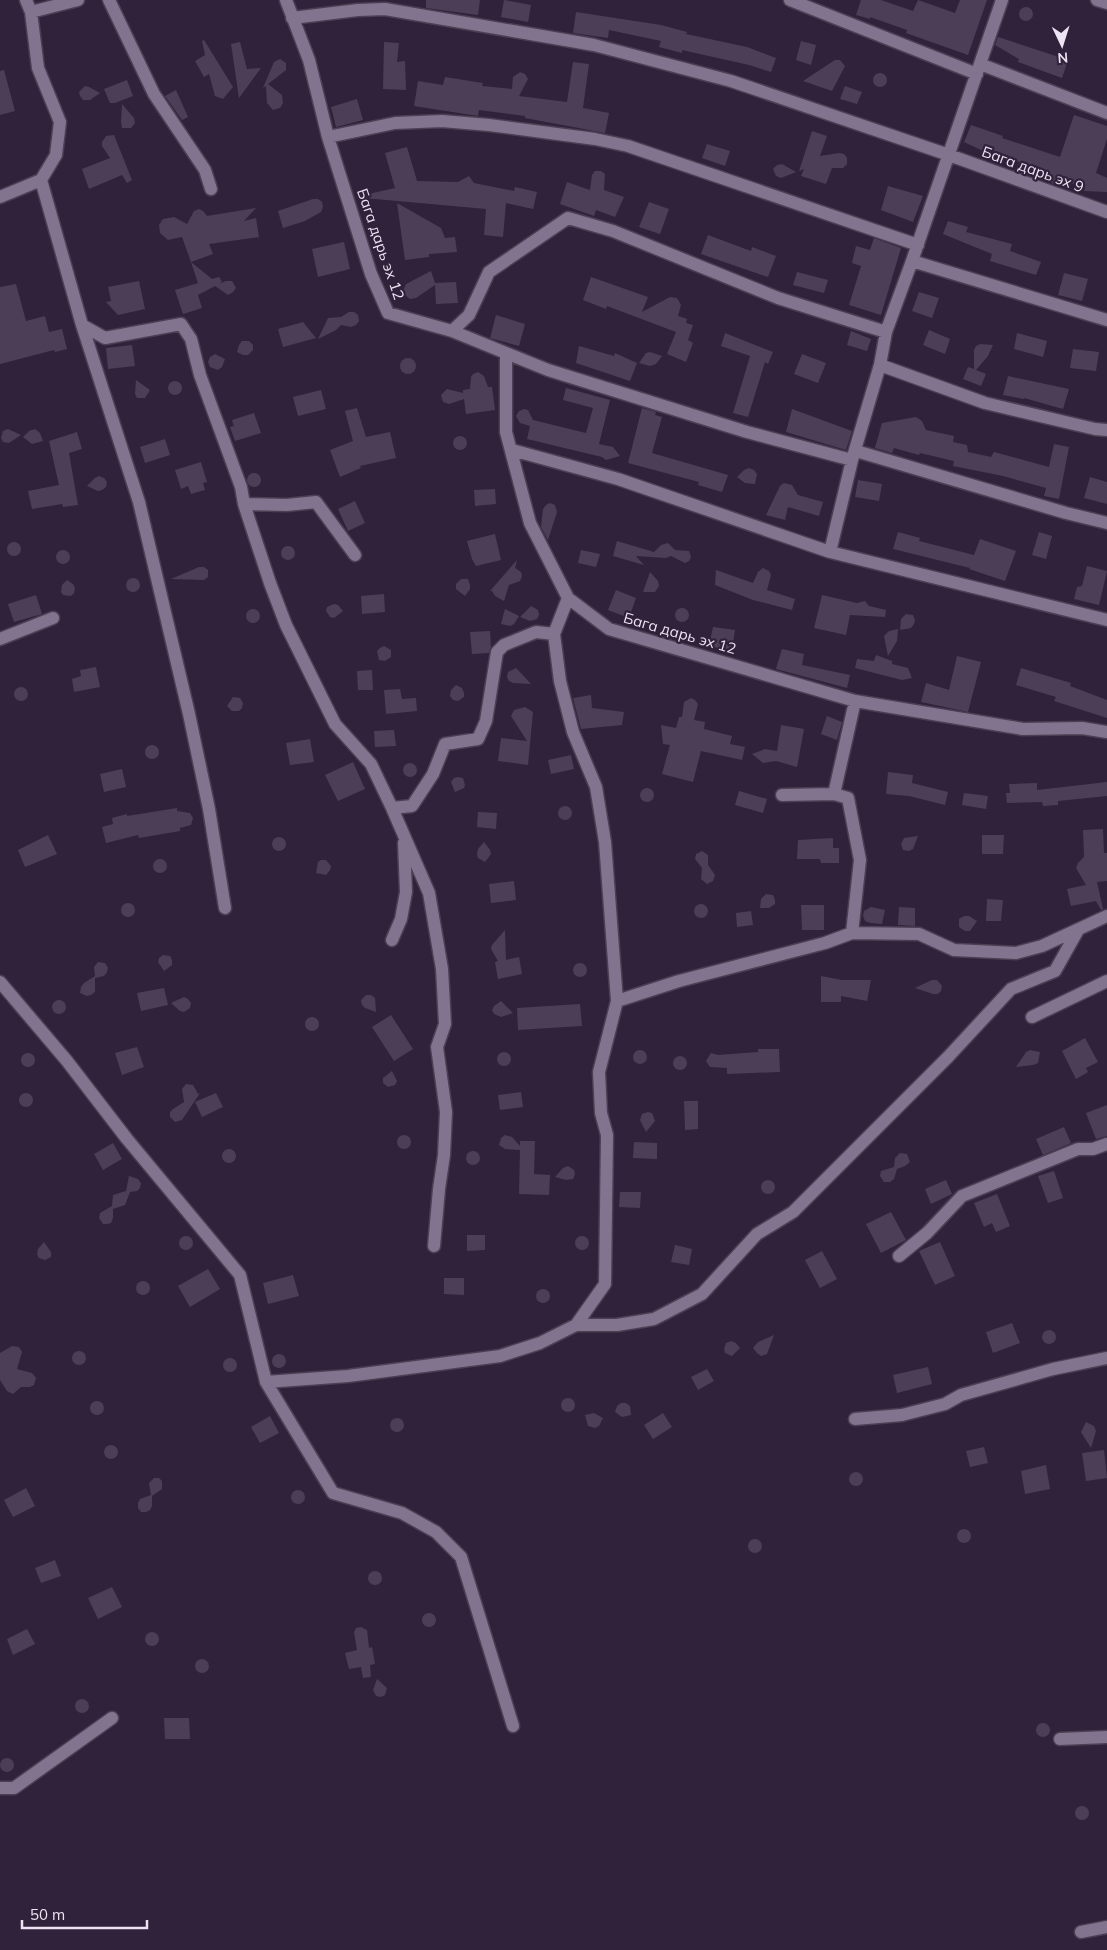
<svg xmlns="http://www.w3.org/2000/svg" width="1107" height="1950" viewBox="0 0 1107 1950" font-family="Mulish,sans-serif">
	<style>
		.building { fill: #4d3e58 }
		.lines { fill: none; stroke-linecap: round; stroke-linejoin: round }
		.street-casing { stroke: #4b3f53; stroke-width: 15 }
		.street { stroke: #82738f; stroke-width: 12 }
		.labels { text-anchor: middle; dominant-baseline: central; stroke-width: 4.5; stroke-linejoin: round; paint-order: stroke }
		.street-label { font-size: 15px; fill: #ece3f3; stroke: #30223a }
	</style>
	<rect width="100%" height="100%" fill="#30223a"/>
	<path class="building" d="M426 0H480L478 15 426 8Z
		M504 0 531 5 528 22 501 17Z
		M861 0H881L913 11 918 0 955 13 960 0H987L968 55 906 33 907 30 870 17V19L856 15Z
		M1019 14a7 7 0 1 1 14 0a7 7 0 1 1-14 0Z
		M576 12 661 25 687 32 686 34 747 47 776 58 771 72 749 65 682 50V53L659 47 661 41 609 30 608 38 573 33Z
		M998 37 1068 60 1062 78 1018 62 1019 59 995 45Z
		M204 40 233 87 223 99 215 96 209 74 204 77 195 61 205 55 202 41Z
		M801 41 816 45 811 65 796 60Z
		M240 42 247 69 261 68 239 98 231 44Z
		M384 42 399 43 397 62 405 61 406 90 383 89Z
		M280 59 286 63V70L268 84 282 95 283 103 280 108 273 110 267 103 266 86 263 88 274 62Z
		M835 60H840L845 66 832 91 803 81Z
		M573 62 589 64 583 108 609 113 605 133 525 118V116L479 110 478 116 414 106 418 81 443 85 445 77 483 83 482 86 512 89 513 77 520 72 525 74 528 79 519 96 567 102Z
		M4 70 15 111 0 115V71Z
		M873 80a7 7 0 1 1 14 0a7 7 0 1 1-14 0Z
		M127 80 133 96 115 103H110L104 89Z
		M85 86 89 87 100 93 90 100H83L80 96 79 92Z
		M845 86 862 92 857 104 840 99Z
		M176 90 188 117 182 120 165 96Z
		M357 99 363 120 336 127 331 107Z
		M122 104 134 118 135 123 131 128H122L121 122Z
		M1074 115 1107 126V139L1096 173 1107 178V192L1084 191 1085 188 1071 183 1069 189 1051 183 1053 176 997 153 996 157 964 142 971 125 1003 136 1002 138 1060 157Z
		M812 131 827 136 820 156 839 153 844 154 847 158V164L843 168H832L826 184 801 176 804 169 799 171Z
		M114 135 132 180 127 183 122 175 89 189 82 169 110 158 102 146V142L106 136Z
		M707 144 730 151 725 166 702 158Z
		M407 147 417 181 458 182 469 176 474 183 514 191 515 187 537 192 533 209 506 203 503 237 484 235 486 209 364 198V195L395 188 385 153Z
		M782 164 796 172 781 178 776 176 773 169 777 165Z
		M595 171H601L605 174 604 190 624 197 615 217 596 210 594 216 560 204 567 182 590 190 592 175Z
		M888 186 923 196 913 222 881 210Z
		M313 199H318L322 202 323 207 321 212 305 221 283 228 278 211Z
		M649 202 669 209 660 234 639 227Z
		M397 203 441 228 445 238 455 237 457 252 429 254V257L405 260Z
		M256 208 244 221 256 218 259 237 209 244 213 254 191 262 182 237 168 240 160 233 159 225 163 219 174 217 187 224 194 211 199 209 203 211 207 216Z
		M948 221 968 227 966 232 1012 244 1010 251 1041 262 1036 275 990 261 992 254 943 234Z
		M708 235 751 251 752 247 776 256 768 277 701 254Z
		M874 238 901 248 881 315 849 305 861 266 852 263 856 246 870 250Z
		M344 242 350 269 318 277 312 249Z
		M191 262 212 279 219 277 222 282 219 284 226 281H232L236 288 233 292 228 295 215 286 198 295 202 308 183 314 175 290 198 283Z
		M431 271 435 283 456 282 458 303 436 304 435 285 416 298 410 299 406 296 403 291 406 284Z
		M797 272 828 280 824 293 793 285Z
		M1064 273 1088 279 1082 301 1058 295Z
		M591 277 648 297 642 312 670 297 677 298 681 305 678 316 687 319 686 323 693 325 688 340 693 343 686 362 667 354 676 332 607 306 606 309 583 300Z
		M139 281 145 309 118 315 106 302 111 301 108 287Z
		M16 284 26 321 45 316 49 332 62 329 67 349 55 352 54 350 0 364V287Z
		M919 292 939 298 932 318 912 311Z
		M349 312H354L358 315 359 321 356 325 351 327 341 325 336 330 318 339 328 318 341 317Z
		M496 315 525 324 519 346 490 338Z
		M303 322 316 338 283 347 278 329Z
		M929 330 950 339 945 354 923 345Z
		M851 331 871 339 867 351 847 345Z
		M725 333 773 352 768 364 765 362 748 417 733 413 750 356 721 346Z
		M1017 333 1047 341 1043 357 1014 349Z
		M242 341H249L253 345V350L248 355H243L237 352 239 345Z
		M980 344 993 345 988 356 976 370 986 374 981 386 963 379 968 367 974 369V350L976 346Z
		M132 345 135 366 108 369 106 348Z
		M579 346 614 356 615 353 637 363 630 381 576 363Z
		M1073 349 1099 352 1096 371 1070 368Z
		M650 352 662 356 656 364 650 366 639 363 646 353Z
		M215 354 225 359 222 367 218 370 210 367 208 362 210 357Z
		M802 354 826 363 818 383 794 374Z
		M400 366a8 8 0 1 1 16 0a8 8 0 1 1-16 0Z
		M478 372 484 376 488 387H492L495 410 466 414 464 399 449 404 443 402 441 395 447 389 463 393V390L470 389 471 377 473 374Z
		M1008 376 1069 389 1063 409 1024 398V399L1003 395Z
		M136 380 150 390 145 398H137L135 394Z
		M168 388a7 7 0 1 1 14 0a7 7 0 1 1-14 0Z
		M566 388 610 400 599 444 613 447 620 456 606 460 602 457 527 439 530 426 520 423 516 416 519 411 524 409 528 410 533 420 586 433 593 408 563 400Z
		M321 390 326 409 298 416 293 397Z
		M357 408 366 437 390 432 396 458 360 466 361 468 340 477 330 450 353 441 345 411Z
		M642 408 656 412 655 415 662 417 652 453 728 475 722 492 698 485 699 482 628 463Z
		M792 409 852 431 846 450 786 432Z
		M254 413 261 433 235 441 230 427 234 426 232 420Z
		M916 417 922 421 926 430 954 436 953 442 967 445 968 452 991 457 994 452 1049 467 1054 444 1069 447 1059 499 1044 496 1046 488 1003 476 953 466 954 461 920 453 919 455 894 448 892 453 875 448 882 423Z
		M8 429 21 435 9 443 3 442 1 438 3 431Z
		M35 429 40 433 43 441 32 444 23 437 29 431Z
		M77 432 82 449 69 453 78 505 63 507 62 504 32 509 28 491 59 485 49 441Z
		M453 443a7 7 0 1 1 14 0a7 7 0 1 1-14 0Z
		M165 439 170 455 145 463 140 447Z
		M201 462 207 482 203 483 205 490 191 494 188 486 181 489 175 470Z
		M749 468 754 470 757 474 755 484 745 483 737 477 744 470Z
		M247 480a7 7 0 1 1 14 0a7 7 0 1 1-14 0Z
		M99 476 104 478 107 482 106 487 102 490 98 491 87 486 95 478Z
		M1090 477 1107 482V504L1084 498Z
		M858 480 882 484 879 501 855 497Z
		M784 483 792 485 798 495 823 502 819 516 788 507 785 520 766 515 780 486Z
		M495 489 496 504 475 506 474 490Z
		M355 501 365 523 348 531 338 509Z
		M550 503 555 505 557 512 548 540 541 527 543 509 546 505Z
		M898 532 920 538 919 541 974 555 980 539 1016 551 1005 581 969 569 970 568 893 549Z
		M1039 532 1052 536 1046 559 1032 555Z
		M495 534 501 560 476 566 472 559 467 541Z
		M617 541 654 552 661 545 668 543 675 550 689 551 691 557 689 561 685 563 671 556 666 558 636 556 644 565 613 556Z
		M7 549a7 7 0 1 1 14 0a7 7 0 1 1-14 0Z
		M281 553a7 7 0 1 1 14 0a7 7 0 1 1-14 0Z
		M56 557a7 7 0 1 1 14 0a7 7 0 1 1-14 0Z
		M581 550 600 554 596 567 578 563Z
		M517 560 515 568 521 572 522 576 520 581 509 585 504 601 495 596 492 591H490Z
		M1087 566 1107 571 1099 605 1074 599 1077 587 1082 586Z
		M199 567H204L208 570V577L204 580 171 579Z
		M763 568 769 571 771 575 767 590 795 599 792 610 753 600 715 585 716 570 753 583 758 572Z
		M650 572 658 581 659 586 655 592H643Z
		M126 585a7 7 0 1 1 14 0a7 7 0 1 1-14 0Z
		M461 579H468L470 585V589L465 596 456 589V584Z
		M67 580 73 584 75 588 74 593 71 596 63 595 61 592 62 585Z
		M616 590 636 598 629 618 608 610Z
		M384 594 385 612 362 614 361 596Z
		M36 595 42 614 14 622 8 604Z
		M822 595 857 603 865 601 869 606 886 610 885 617 850 615 846 635 814 628Z
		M334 604 338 605 343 611 334 618 330 617 326 611 327 607Z
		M531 606 538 610 539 615 537 619 530 621 520 617Z
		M675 615a7 7 0 1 1 14 0a7 7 0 1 1-14 0Z
		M246 616a7 7 0 1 1 14 0a7 7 0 1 1-14 0Z
		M505 609 519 616 514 624 510 626 501 624Z
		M906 614 913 615 915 620 914 624 911 628 900 630 901 619Z
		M713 627 735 630 732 651 709 646Z
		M898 629 897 641 888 656 884 636 889 631Z
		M490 631 491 647 489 653 472 654 470 632Z
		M384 646 391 650V657L385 661 379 660 377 651 380 648Z
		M782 649 804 654 802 665 850 675 847 688 776 669Z
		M876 655 892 661V664L908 668 912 678 902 680 855 668 857 659 874 661Z
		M957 656 981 662 968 712 921 702 926 683 949 690Z
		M96 667 100 687 74 692 72 679 81 676 80 670Z
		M516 668 519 671 531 684 513 683 509 681 507 677 508 672Z
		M1021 668 1071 683 1070 686 1107 700V718L1054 701 1056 697 1016 685Z
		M372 670 373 690H358L357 671Z
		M456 685 462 688 464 693V697L458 701 453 700 450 696 451 690Z
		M14 694a7 7 0 1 1 14 0a7 7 0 1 1-14 0Z
		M400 689 402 699 416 698 417 711 386 714 384 690Z
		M591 695 592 708 624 712 622 725 581 729 573 698Z
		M233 697 240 698 243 703 242 708 239 711H232L227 706Z
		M691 698 695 700 698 704 694 720 705 722 704 729 732 736 730 744 745 747 742 760 701 751 693 782 662 774 670 745 663 744 661 725 676 728 679 717H682L684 702Z
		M525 707 533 712 528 765 498 761 501 738 527 741 511 716 514 710Z
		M827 716 842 722 837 740 821 734Z
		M781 725 804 729 797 767 776 761 763 763 752 754 765 749 777 751Z
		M394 730 396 746 375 747 374 731Z
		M310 739 314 762 290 765 286 743Z
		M145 752a7 7 0 1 1 14 0a7 7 0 1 1-14 0Z
		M571 755 574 769 551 774 548 760Z
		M353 762 365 789 338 801 325 775Z
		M403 770a7 7 0 1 1 14 0a7 7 0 1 1-14 0Z
		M122 769 126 787 104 792 100 774Z
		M888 772 913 775 912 783 948 792 945 805 909 796 886 794Z
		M458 777 463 778 465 785 464 788 455 792 451 782 454 778Z
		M1107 782V796L1058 801V805L1043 806 1042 802 1007 803 1006 793H1010L1009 784 1037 783V790Z
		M640 795a7 7 0 1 1 14 0a7 7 0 1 1-14 0Z
		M739 791 767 799 763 813 735 805Z
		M964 793 988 796 986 809 962 805Z
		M558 813a7 7 0 1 1 14 0a7 7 0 1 1-14 0Z
		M177 808V811L190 813 193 818 191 825 180 828V831L139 838 138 835 106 843 102 827 113 824 112 818 127 814V816Z
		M478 812 497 813 496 829 477 827Z
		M1103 829 1104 853H1107V881L1097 882 1103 909 1101 910 1096 901 1071 906 1067 889 1086 885 1076 868 1078 863 1084 857 1083 830Z
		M48 835 57 854 25 867 18 850Z
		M982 835H1004L1003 854H982Z
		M918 836 913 849 909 851 903 850 901 844 904 838Z
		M272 844a7 7 0 1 1 14 0a7 7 0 1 1-14 0Z
		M833 838V848H839V863H821L820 859H797L798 840Z
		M484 842 490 850 491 854 485 862 478 858 477 854 478 849Z
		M702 851 708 855V865L715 875 713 881 707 884 701 879 702 868 695 859 696 854Z
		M153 866a7 7 0 1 1 14 0a7 7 0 1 1-14 0Z
		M321 860H326L331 866 330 870 326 875 316 873 318 862Z
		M514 881 516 900 491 903 489 884Z
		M766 894 773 895 775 900V904L769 908H760L761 899Z
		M987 899 1003 900 1001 921H986Z
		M121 910a7 7 0 1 1 14 0a7 7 0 1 1-14 0Z
		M694 911a7 7 0 1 1 14 0a7 7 0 1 1-14 0Z
		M801 905H824V930H802Z
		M871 907 885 910 882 924 870 923 865 921 863 916 864 911Z
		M899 907 915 908V926L898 925Z
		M751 911 753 925 737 927 736 913Z
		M964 916H969L977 921 970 931H965L959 927V919Z
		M505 930 506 960 519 957 522 974 498 979 495 962 498 961 491 949 492 945Z
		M163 955 170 956 172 960V965L164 971 158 962 159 958Z
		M98 962 105 963 108 968 107 972 104 976 95 978V992L91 995 87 996 80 993 81 987 84 983 95 976 94 967Z
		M573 970a7 7 0 1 1 14 0a7 7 0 1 1-14 0Z
		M821 976 842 980H871L867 1001 841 996V1002H821Z
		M932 980H937L942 986 941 991 938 994H933L915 988Z
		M164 988 168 1005 141 1011 137 993Z
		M366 995H371L375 998 376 1012 365 1008 362 1005 361 1000Z
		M184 997 188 999 191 1003 190 1008 184 1012 180 1011 171 1003Z
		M52 1007a7 7 0 1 1 14 0a7 7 0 1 1-14 0Z
		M501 1001 513 1013 501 1017 494 1014 492 1010 494 1006Z
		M580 1004 582 1026 518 1030 517 1008Z
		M391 1015 413 1049 394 1061 372 1027Z
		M305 1024a7 7 0 1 1 14 0a7 7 0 1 1-14 0Z
		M1085 1038 1098 1062 1086 1068 1088 1072 1076 1079 1062 1051Z
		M137 1047 144 1067 122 1075 115 1053Z
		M758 1049H779L780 1072 727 1074V1068L710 1067 706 1061 711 1053 718 1055 758 1052Z
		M633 1057a7 7 0 1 1 14 0a7 7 0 1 1-14 0Z
		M1030 1050 1040 1052 1038 1063 1033 1065 1016 1067 1026 1052Z
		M497 1059a7 7 0 1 1 14 0a7 7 0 1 1-14 0Z
		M21 1060a7 7 0 1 1 14 0a7 7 0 1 1-14 0Z
		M673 1063a7 7 0 1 1 14 0a7 7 0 1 1-14 0Z
		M392 1071 397 1081 395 1085 388 1087 383 1083V1078Z
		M186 1084 193 1085 198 1094 200 1093 182 1120 175 1122 170 1117V1112L173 1109 184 1102 182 1089Z
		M521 1092 523 1107 500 1110 498 1095Z
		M19 1100a7 7 0 1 1 14 0a7 7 0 1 1-14 0Z
		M216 1093 223 1107 202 1117 195 1102Z
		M684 1101H698V1129L685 1130Z
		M1107 1105V1136L1096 1139 1086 1113Z
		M648 1112 652 1113 655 1121 646 1132 640 1120 642 1114Z
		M1064 1127 1071 1143 1043 1155 1036 1139Z
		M397 1142a7 7 0 1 1 14 0a7 7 0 1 1-14 0Z
		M505 1135 512 1137 520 1146V1141H535L534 1174 550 1175 549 1195 519 1194 520 1150 505 1149 499 1145 501 1138Z
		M634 1142 657 1143V1159L633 1158Z
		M113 1143 122 1159 103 1170 94 1154Z
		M222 1156a7 7 0 1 1 14 0a7 7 0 1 1-14 0Z
		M466 1158a7 7 0 1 1 14 0a7 7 0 1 1-14 0Z
		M900 1153 907 1154 910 1162 905 1166 897 1169 894 1179 890 1182H884L880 1176 881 1171 894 1167 895 1158Z
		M568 1166 574 1170 575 1174 573 1179 566 1180 555 1177 563 1168Z
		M1054 1171 1063 1198 1048 1203 1038 1176Z
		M129 1176 138 1179 141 1183 140 1188 137 1191 130 1192 125 1205 113 1209V1218L111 1223 107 1224H103L99 1218 100 1213 112 1206 113 1195 126 1191Z
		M761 1187a7 7 0 1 1 14 0a7 7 0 1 1-14 0Z
		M946 1180 952 1194 931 1204 925 1189Z
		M620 1192H641L640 1208 619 1207Z
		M997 1194 1010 1226 996 1232 992 1223 984 1227 974 1203Z
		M891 1212 906 1240 881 1253 866 1224Z
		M467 1235H485V1250L467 1251Z
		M575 1243a7 7 0 1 1 14 0a7 7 0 1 1-14 0Z
		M179 1243a7 7 0 1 1 14 0a7 7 0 1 1-14 0Z
		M44 1242 51 1252V1257L45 1260 39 1258 37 1254 38 1249Z
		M940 1242 955 1276 935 1285 919 1251Z
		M675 1245 692 1249 689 1265 671 1262Z
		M822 1251 837 1279 820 1288 805 1260Z
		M208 1269 220 1289 190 1307 178 1286Z
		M293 1275 299 1296 268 1304 263 1283Z
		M444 1278H464V1295L444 1294Z
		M136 1288a7 7 0 1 1 14 0a7 7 0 1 1-14 0Z
		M536 1296a7 7 0 1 1 14 0a7 7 0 1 1-14 0Z
		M1012 1323 1020 1343 993 1353 986 1332Z
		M1042 1337a7 7 0 1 1 14 0a7 7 0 1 1-14 0Z
		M774 1335 767 1354 761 1356 757 1353 753 1348 758 1342Z
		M731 1341 736 1343 740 1348 732 1356 725 1353 724 1349 726 1343Z
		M12 1346 19 1347 22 1352 17 1369 32 1373 36 1378 34 1385 30 1387H21L13 1394 7 1391 0 1380V1353Z
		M72 1358a7 7 0 1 1 14 0a7 7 0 1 1-14 0Z
		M272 1361a7 7 0 1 1 14 0a7 7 0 1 1-14 0Z
		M223 1365a7 7 0 1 1 14 0a7 7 0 1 1-14 0Z
		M928 1367 932 1384 897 1393 893 1375Z
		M707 1369 714 1381 698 1390 691 1377Z
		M561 1405a7 7 0 1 1 14 0a7 7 0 1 1-14 0Z
		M90 1408a7 7 0 1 1 14 0a7 7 0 1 1-14 0Z
		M621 1403H626L630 1406 631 1415 622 1417 615 1412 617 1406Z
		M594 1413 603 1418 599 1426 595 1428 588 1426 585 1415Z
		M663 1413 672 1427 653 1439 644 1425Z
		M270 1416 279 1433 260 1443 251 1427Z
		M390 1425a7 7 0 1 1 14 0a7 7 0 1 1-14 0Z
		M1086 1422 1094 1426 1096 1431 1091 1448 1081 1432Z
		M104 1452a7 7 0 1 1 14 0a7 7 0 1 1-14 0Z
		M984 1447 988 1463 970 1467 966 1451Z
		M1104 1450 1107 1478 1086 1481 1082 1453Z
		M1046 1465 1050 1489 1025 1494 1021 1471Z
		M849 1479a7 7 0 1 1 14 0a7 7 0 1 1-14 0Z
		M154 1478H159L162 1481V1489L152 1496V1506L150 1510 146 1512H141L138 1508V1503L140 1499 151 1495 149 1483Z
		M26 1488 35 1506 13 1517 4 1500Z
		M291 1497a7 7 0 1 1 14 0a7 7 0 1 1-14 0Z
		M957 1536a7 7 0 1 1 14 0a7 7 0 1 1-14 0Z
		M748 1546a7 7 0 1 1 14 0a7 7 0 1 1-14 0Z
		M55 1560 61 1576 41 1583 35 1568Z
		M368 1578a7 7 0 1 1 14 0a7 7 0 1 1-14 0Z
		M112 1587 122 1607 98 1619 88 1598Z
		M422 1620a7 7 0 1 1 14 0a7 7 0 1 1-14 0Z
		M361 1627 367 1630 369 1648 372 1647 375 1664 370 1665 371 1677 363 1678 361 1667 349 1669 345 1653 357 1650 354 1632 356 1628Z
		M27 1629 35 1644 13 1655 7 1639Z
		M145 1639a7 7 0 1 1 14 0a7 7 0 1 1-14 0Z
		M195 1666a7 7 0 1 1 14 0a7 7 0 1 1-14 0Z
		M377 1679 387 1688 385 1695 381 1697 376 1696 373 1690Z
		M75 1706a7 7 0 1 1 14 0a7 7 0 1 1-14 0Z
		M164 1718H189L190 1739H165Z
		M1036 1730a7 7 0 1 1 14 0a7 7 0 1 1-14 0Z
		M0 1765a7 7 0 1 1 14 0a7 7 0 1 1-14 0Z
		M1075 1813a7 7 0 1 1 14 0a7 7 0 1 1-14 0Z"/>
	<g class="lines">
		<defs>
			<path id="street" d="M109 0 154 94 205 170 211 189
				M286 0 309 60 328 137 371 274 388 313 452 331 506 353V432L530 523 568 598 609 629 855 701 1023 729 1082 728 1107 732
				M790 0 977 74
				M1097 0 1107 3
				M31 12 78 0
				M292 18 358 10 385 9 594 45 731 81 949 155 1107 212
				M980 64 1107 113
				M328 137 395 123 442 121 489 125 595 139 628 146 918 245
				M41 180 82 325 139 502 189 714 209 809 225 908
				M0 197 41 180 56 155 60 122 38 68 31 12 26 0
				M912 261 1107 320
				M82 325 105 338 181 324 191 339 200 375 241 487 244 504 270 583 286 625 335 724 371 764 392 808 412 806 433 774 445 744 478 739 486 721 497 652 504 645 536 632 554 634
				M452 331 469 315 489 272 568 218 613 231 778 298 886 332
				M506 353 548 370 747 432 852 460
				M880 365 985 403 1095 429 1107 430
				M512 450 618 479 830 552 1107 620
				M856 451 1066 513 1107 523
				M244 504 287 505 316 502 355 555
				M830 552 852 460 880 365 886 332 912 261 1002 0
				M568 598 554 634 560 681 573 732 596 787 605 842 617 1001 599 1072 601 1113 607 1135 605 1284 576 1325
				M0 639 53 618
				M782 795 834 794
				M392 808 429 893 442 969 445 1024 437 1047 446 1112 444 1155 439 1189 434 1246
				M852 933 860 860 848 798 834 794 855 701
				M392 940 401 919 406 892 404 843
				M0 982 67 1061 127 1139 240 1275 266 1382 333 1493 402 1513 436 1532 461 1557 513 1726
				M617 1001 679 981 825 943 852 933 919 934 954 950 1016 953 1042 946 1107 916
				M1032 1017 1107 981
				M899 1256 927 1233 962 1196 1078 1149H1093L1107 1144
				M266 1382 348 1376 500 1356 540 1343 576 1325H617L654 1319 702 1294 757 1234 793 1212 948 1057 1011 989 1055 971 1078 930
				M855 1419 902 1415 945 1404 961 1395 1053 1369 1107 1358
				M1060 1739 1107 1737
				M0 1788H14L112 1718
				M1081 1932 1107 1927"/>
		</defs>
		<use href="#street" class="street-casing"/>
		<use href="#street" class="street"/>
	</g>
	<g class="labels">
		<g class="street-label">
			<text transform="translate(1033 169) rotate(20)">Бага дарь эх 9</text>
			<text transform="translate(381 244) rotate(71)">Бага дарь эх 12</text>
			<text transform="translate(680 633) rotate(16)">Бага дарь эх 12</text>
		</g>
	</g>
	<g transform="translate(1062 45) rotate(176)" stroke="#30223a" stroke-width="4" paint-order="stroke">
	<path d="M0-4L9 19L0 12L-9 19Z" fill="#ece3f3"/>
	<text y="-8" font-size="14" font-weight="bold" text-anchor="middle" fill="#ece3f3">N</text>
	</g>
	<path d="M22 1920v8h125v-8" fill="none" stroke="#ece3f3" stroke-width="2.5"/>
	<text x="30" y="1920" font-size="15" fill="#ece3f3" stroke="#30223a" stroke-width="4" paint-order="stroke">50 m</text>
</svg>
